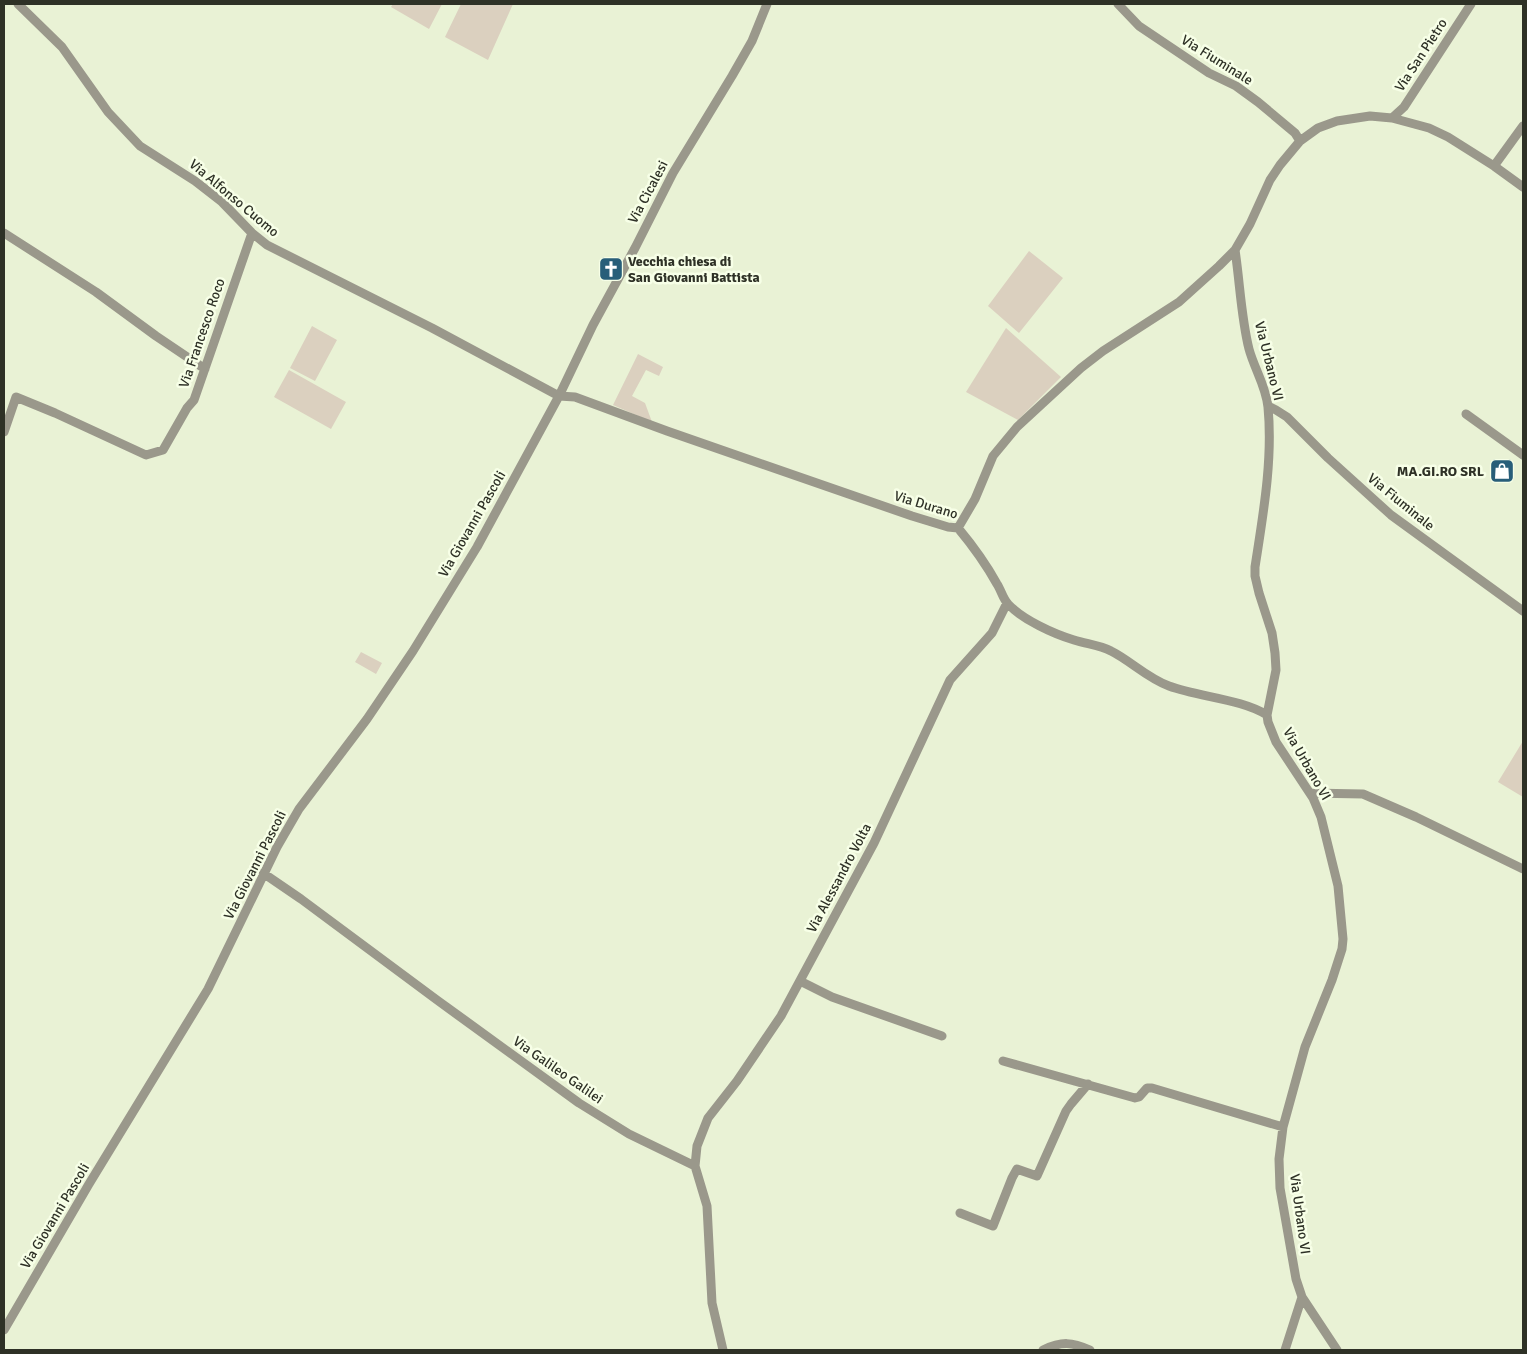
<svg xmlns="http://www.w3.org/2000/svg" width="1527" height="1354" viewBox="0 0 1527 1354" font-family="Signika,sans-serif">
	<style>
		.green { fill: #dbd0bf }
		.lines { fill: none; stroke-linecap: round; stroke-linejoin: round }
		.minor { stroke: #9a988b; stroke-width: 9 }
		.labels { text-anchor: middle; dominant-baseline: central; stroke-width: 5; stroke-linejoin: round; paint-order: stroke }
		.street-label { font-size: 14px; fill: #2e3126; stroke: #f7ffe7 }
		.poi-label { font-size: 14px; font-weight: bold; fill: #2e3126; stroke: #f7ffe7; text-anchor: start }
	</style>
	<rect width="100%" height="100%" fill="#e9f2d5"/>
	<path class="green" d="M393 4H442L429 29 391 7Z
		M461 4H513L488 60 445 37Z
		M1029 251 1063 278 1019 333 988 306Z
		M312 326 337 340 315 381 290 368Z
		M1006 328 1061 377 1018 420 966 392Z
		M638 354 663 367 659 376 646 370 632 396 645 403 652 422 613 405Z
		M289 370 346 402 331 429 274 397Z
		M361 652 382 663 376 674 355 662Z
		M1523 741V797L1498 782Z"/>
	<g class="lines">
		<path class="minor" d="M18 4 62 47 108 112 140 146 195 181 222 202 252 233 267 245 432 328 559 396 575 397 667 431 912 516 948 527 958 528C973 546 986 564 997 584 1001 590 1003 599 1008 604 1023 620 1054 634 1074 640 1086 644 1100 645 1111 651 1131 661 1147 678 1169 686 1199 697 1242 699 1267 715
			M1118 4 1139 26 1209 73 1236 86 1258 102 1295 133 1300 141
			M1392 118 1404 107 1471 4
			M1494 166 1523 126
			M4 233 96 292 156 336 205 369
			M1235 250C1240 283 1241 317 1249 349 1254 368 1266 386 1268 407 1273 460 1263 515 1255 567V576L1259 593 1272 633 1275 653 1276 670 1267 715 1268 722 1276 742 1313 798 1321 817 1338 886 1343 939 1342 949 1332 980 1305 1047 1283 1127 1279 1159 1280 1188 1283 1205 1296 1279 1302 1297 1337 1350
			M1268 406 1276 410 1287 417 1328 458 1391 515 1523 611
			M1466 414 1523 455
			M4 432 16 397 55 413 146 455 163 450 187 408 194 400 252 233
			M958 528 975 499 993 456 1017 427 1081 368 1103 351 1179 302 1219 266 1235 250 1250 224 1270 180 1280 165 1300 141 1318 128 1337 121 1370 116 1392 118 1429 128 1448 137 1494 166 1523 187
			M1310 793 1363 794 1416 817 1523 869
			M263 873 301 899 437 1000 579 1103 629 1134 695 1166 707 1206 712 1303 723 1350
			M800 981 832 997 942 1036
			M1003 1061 1135 1098 1139 1097 1147 1088H1152L1283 1127
			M695 1166 697 1146 708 1118 737 1081 781 1016 874 843 950 680 992 633 1007 603
			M960 1213 993 1226 1012 1178 1017 1169 1037 1176 1066 1111 1071 1104 1088 1084
			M4 1330 89 1184 208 989 277 847 299 809 367 719 413 651 477 547 559 396 593 325 635 248 673 173 732 76 752 41 767 4
			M1043 1350C1062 1341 1072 1342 1090 1350
			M1285 1350 1302 1297"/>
	</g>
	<defs>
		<symbol id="church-square" viewBox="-11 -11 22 22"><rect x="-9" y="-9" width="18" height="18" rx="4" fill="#285e79" stroke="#f7ffe7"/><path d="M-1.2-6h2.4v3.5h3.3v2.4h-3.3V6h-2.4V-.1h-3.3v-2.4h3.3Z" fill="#fff"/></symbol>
		<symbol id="shop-square" viewBox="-11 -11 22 22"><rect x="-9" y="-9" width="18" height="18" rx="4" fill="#285e79" stroke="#f7ffe7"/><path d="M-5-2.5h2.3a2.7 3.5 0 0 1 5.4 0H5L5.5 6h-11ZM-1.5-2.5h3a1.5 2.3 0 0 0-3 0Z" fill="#fff"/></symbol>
	</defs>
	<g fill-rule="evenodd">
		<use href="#church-square" x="597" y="255" width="28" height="28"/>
		<use href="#shop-square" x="1488" y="457" width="28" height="28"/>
	</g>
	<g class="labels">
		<g class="street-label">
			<text transform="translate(1421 55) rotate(-57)">Via San Pietro</text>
			<text transform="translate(1217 60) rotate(32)">Via Fiuminale</text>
			<text transform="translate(648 192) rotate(-62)">Via Cicalesi</text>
			<text transform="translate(234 198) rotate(40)">Via Alfonso Cuomo</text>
			<text transform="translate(202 333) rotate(-71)">Via Francesco Roco</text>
			<text transform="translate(1269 361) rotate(76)">Via Urbano VI</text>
			<text transform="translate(1401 502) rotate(39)">Via Fiuminale</text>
			<text transform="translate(926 505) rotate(17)">Via Durano</text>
			<text transform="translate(472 524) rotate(-60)">Via Giovanni Pascoli</text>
			<text transform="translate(1307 764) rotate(60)">Via Urbano VI</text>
			<text transform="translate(255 865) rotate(-63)">Via Giovanni Pascoli</text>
			<text transform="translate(839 878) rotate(-62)">Via Alessandro Volta</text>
			<text transform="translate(558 1070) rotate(35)">Via Galileo Galilei</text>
			<text transform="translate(1300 1214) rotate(82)">Via Urbano VI</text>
			<text transform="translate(55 1216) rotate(-59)">Via Giovanni Pascoli</text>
		</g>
		<g class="poi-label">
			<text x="628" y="261">Vecchia chiesa di<tspan x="628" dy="16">San Giovanni Battista</tspan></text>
			<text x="1484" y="471" text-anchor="end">MA.GI.RO SRL</text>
		</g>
	</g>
	<rect width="1527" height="1354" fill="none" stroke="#2e3126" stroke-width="10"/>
</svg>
